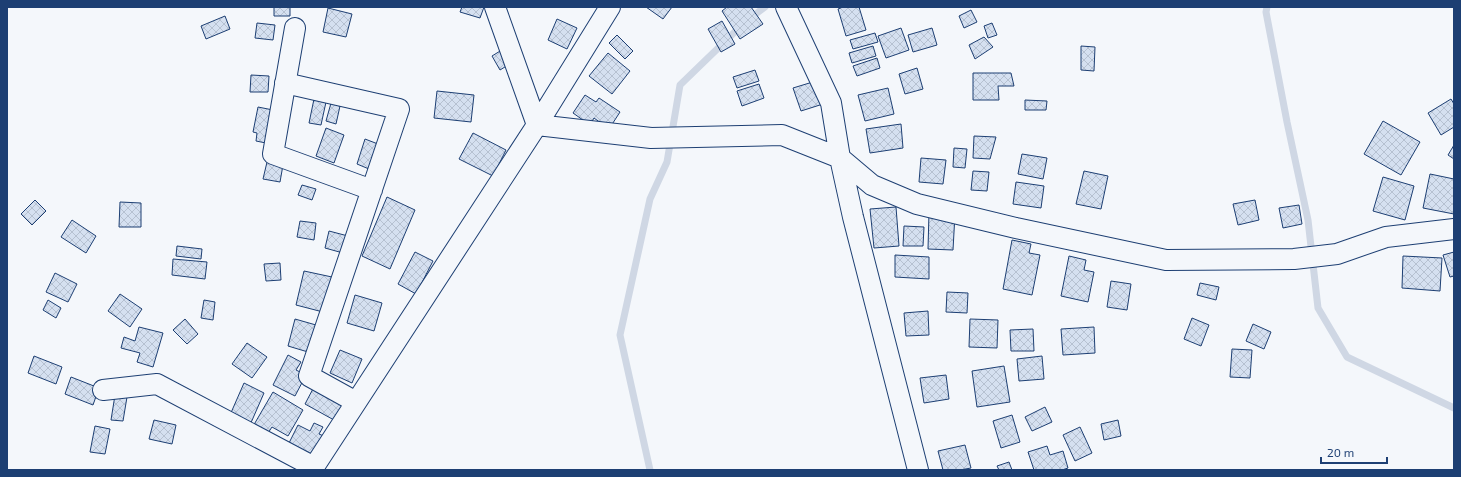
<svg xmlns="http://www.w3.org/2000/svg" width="1461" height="477" viewBox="0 0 1461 477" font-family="'Exo 2',sans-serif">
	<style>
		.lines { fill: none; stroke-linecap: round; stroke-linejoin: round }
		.stream { stroke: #cfd7e4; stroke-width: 7 }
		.building { fill: url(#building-cross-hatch); stroke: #1d3f73 }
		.minor-casing { stroke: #1d3f73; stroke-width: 22 }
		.minor { stroke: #f4f7fb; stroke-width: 20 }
	</style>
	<defs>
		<pattern id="building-cross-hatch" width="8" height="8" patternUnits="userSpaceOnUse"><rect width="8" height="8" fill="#d5e0f0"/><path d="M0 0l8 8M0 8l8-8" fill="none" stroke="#b6c1d1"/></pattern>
	</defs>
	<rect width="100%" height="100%" fill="#f4f7fb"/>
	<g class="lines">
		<path class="stream" d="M1267 7 1266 12 1287 122 1308 220 1318 308 1347 357 1454 408
			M749 19 765 7
			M650 470 620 335 650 199 667 162 680 85 741 26"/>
	</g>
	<path class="building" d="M274 7H290V16H274Z
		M462 7H484L480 18 460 12Z
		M646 7H672L663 19Z
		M727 7H751L763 24 740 39 722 11Z
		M843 7H859L866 30 846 36 838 9Z
		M328 8 352 14 346 37 323 32Z
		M971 10 977 22 964 28 959 16Z
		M225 16 230 29 206 39 201 26Z
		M557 19 577 28 567 49 548 40Z
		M722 21 735 44 721 52 708 29Z
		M257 23 275 25 273 40 255 38Z
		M992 23 997 35 988 38 984 26Z
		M901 28 909 50 886 58 878 36Z
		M932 28 937 45 913 52 908 35Z
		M875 33 878 42 853 49 850 40Z
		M617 35 633 51 625 59 609 43Z
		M984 37 993 47 975 59 969 45Z
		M873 46 876 56 852 63 849 53Z
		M1081 46 1095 47 1094 71 1081 70Z
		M505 48 513 62 500 70 492 56Z
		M608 53 630 71 612 94 589 76Z
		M877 58 880 68 857 76 853 66Z
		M917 68 923 89 905 94 899 74Z
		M755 70 759 81 737 88 733 77Z
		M973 73H1011L1014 86H998L999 100H973Z
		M251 75 269 76 268 92H250Z
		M816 81 823 104 801 111 793 88Z
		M759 84 764 98 742 106 737 91Z
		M888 88 894 114 865 121 858 95Z
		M437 91 474 95 471 122 434 118Z
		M585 95 596 102 599 98 620 112 609 129 594 118 590 125 573 113Z
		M314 99 326 102 321 125 309 123Z
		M1451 99 1454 104V127L1441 135 1428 113Z
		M1025 100 1047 101 1046 110H1025Z
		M331 103 340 106 336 124 326 121Z
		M258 107 278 111 266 143 256 141 257 133 253 132Z
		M1383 121 1420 142 1401 175 1364 154Z
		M901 124 903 148 870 153 866 129Z
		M326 128 344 135 334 163 316 156Z
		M473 133 506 150 493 176 459 159Z
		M974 136 996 137 990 159 973 158Z
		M365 139 378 144 369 169 357 164Z
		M1454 145V159L1448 155Z
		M954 148 967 149 965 168 953 167Z
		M1022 154 1047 158 1043 179 1018 174Z
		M921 158 946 160 943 184 919 182Z
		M267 162 283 165 280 182 263 179Z
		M973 171 989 172 987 191 971 190Z
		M1084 171 1108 176 1101 209 1076 204Z
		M1430 174 1454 179V214L1423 208Z
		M1383 177 1414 186 1405 220 1373 211Z
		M1016 182 1044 186 1041 208 1013 204Z
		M302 185 316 189 312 200 298 195Z
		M387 197 415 210 390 269 362 256Z
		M35 200 46 211 32 225 21 214Z
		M1255 200 1259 220 1238 225 1233 204Z
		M120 202 141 203V227H119Z
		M1299 205 1302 224 1283 228 1279 208Z
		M896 207 899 246 874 248 870 209Z
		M929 212 955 214 953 250 928 249Z
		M72 220 96 236 86 253 61 237Z
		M300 221 316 223 314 240 297 237Z
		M904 226 924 227 923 246H903Z
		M329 231 348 236 343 253 325 248Z
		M1012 240 1031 244 1029 253 1040 255 1032 295 1003 289Z
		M177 246 202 249 201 259 176 256Z
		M415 252 433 261 416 294 398 284Z
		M1454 252V276L1450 277 1443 255Z
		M895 255 929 257V279L895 277Z
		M1069 256 1086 260 1084 270 1094 272 1088 302 1061 296Z
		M1403 256 1442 258 1440 291 1402 288Z
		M173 259 207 262 205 279 172 275Z
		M280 263 281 280 266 281 264 264Z
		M304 271 332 277 323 312 296 305Z
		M55 273 77 284 68 302 46 292Z
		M1111 281 1131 284 1127 310 1107 307Z
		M1200 283 1219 287 1216 300 1197 295Z
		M947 292 968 293 967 313 946 312Z
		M120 294 142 309 130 327 108 311Z
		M355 295 382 303 374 331 347 323Z
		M48 300 61 308 56 318 43 310Z
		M204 300 215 302 213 320 201 318Z
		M928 311 929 335 906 336 904 313Z
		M1192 318 1209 325 1201 346 1184 339Z
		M185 319 198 334 187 344 173 330Z
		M295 319 316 325 308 352 288 346Z
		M970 319 998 320 997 348 969 347Z
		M1253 324 1271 332 1264 349 1246 341Z
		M139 327 163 333 153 367 137 362 140 353 121 348 124 337 135 341Z
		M1094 327 1095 353 1063 355 1061 329Z
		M1033 329 1034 351H1011L1010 330Z
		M247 343 267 357 252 378 232 364Z
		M1232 349 1252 350 1250 378 1230 377Z
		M340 350 362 359 352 383 330 373Z
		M288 355 301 362 296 370 306 375 295 396 273 385Z
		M34 356 62 367 56 384 28 373Z
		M1042 356 1044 379 1019 381 1017 359Z
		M1004 366 1010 402 977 407 972 371Z
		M946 375 949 399 924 403 920 378Z
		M71 377 99 388 93 405 65 394Z
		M244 383 264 393 250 425 230 415Z
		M315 385 345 402 334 420 305 404Z
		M273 392 303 410 288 436 272 427 266 436 252 428Z
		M115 395 127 397 123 421 111 420Z
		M1045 407 1052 422 1032 431 1025 417Z
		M1012 415 1020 442 1001 448 993 421Z
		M154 420 176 425 172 444 149 439Z
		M1118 420 1121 436 1104 440 1101 424Z
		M314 423 323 427 319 434 326 437 315 460 287 447 298 425 310 431Z
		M95 426 110 429 105 454 90 452Z
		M1080 427 1092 453 1075 461 1063 435Z
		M965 445 971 468 960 470H943L938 451Z
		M1047 446 1050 455 1063 451 1068 468 1062 470H1034L1028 452Z
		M1009 462 1012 470H999L997 466Z"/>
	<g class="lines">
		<defs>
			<path id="minor" d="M495 7 537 125
				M786 7 831 103 840 158 853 217 918 470
				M295 28 273 154 372 190
				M285 83 399 109 309 376 356 402
				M537 125 651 138 782 135 840 158 872 185 917 204 1016 228 1166 260 1294 259 1337 254 1386 237 1454 229
				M103 390 157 384 314 467
				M312 470 537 125 610 7"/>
		</defs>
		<use href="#minor" class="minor-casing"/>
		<use href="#minor" class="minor"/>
	</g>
	<rect width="1461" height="477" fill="none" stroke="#1d3f73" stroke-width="16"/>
	<path d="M1321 457v6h66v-6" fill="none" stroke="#1d3f73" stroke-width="2"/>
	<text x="1327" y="457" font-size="12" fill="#1d3f73" stroke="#f4f7fb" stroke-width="3" paint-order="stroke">20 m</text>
</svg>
